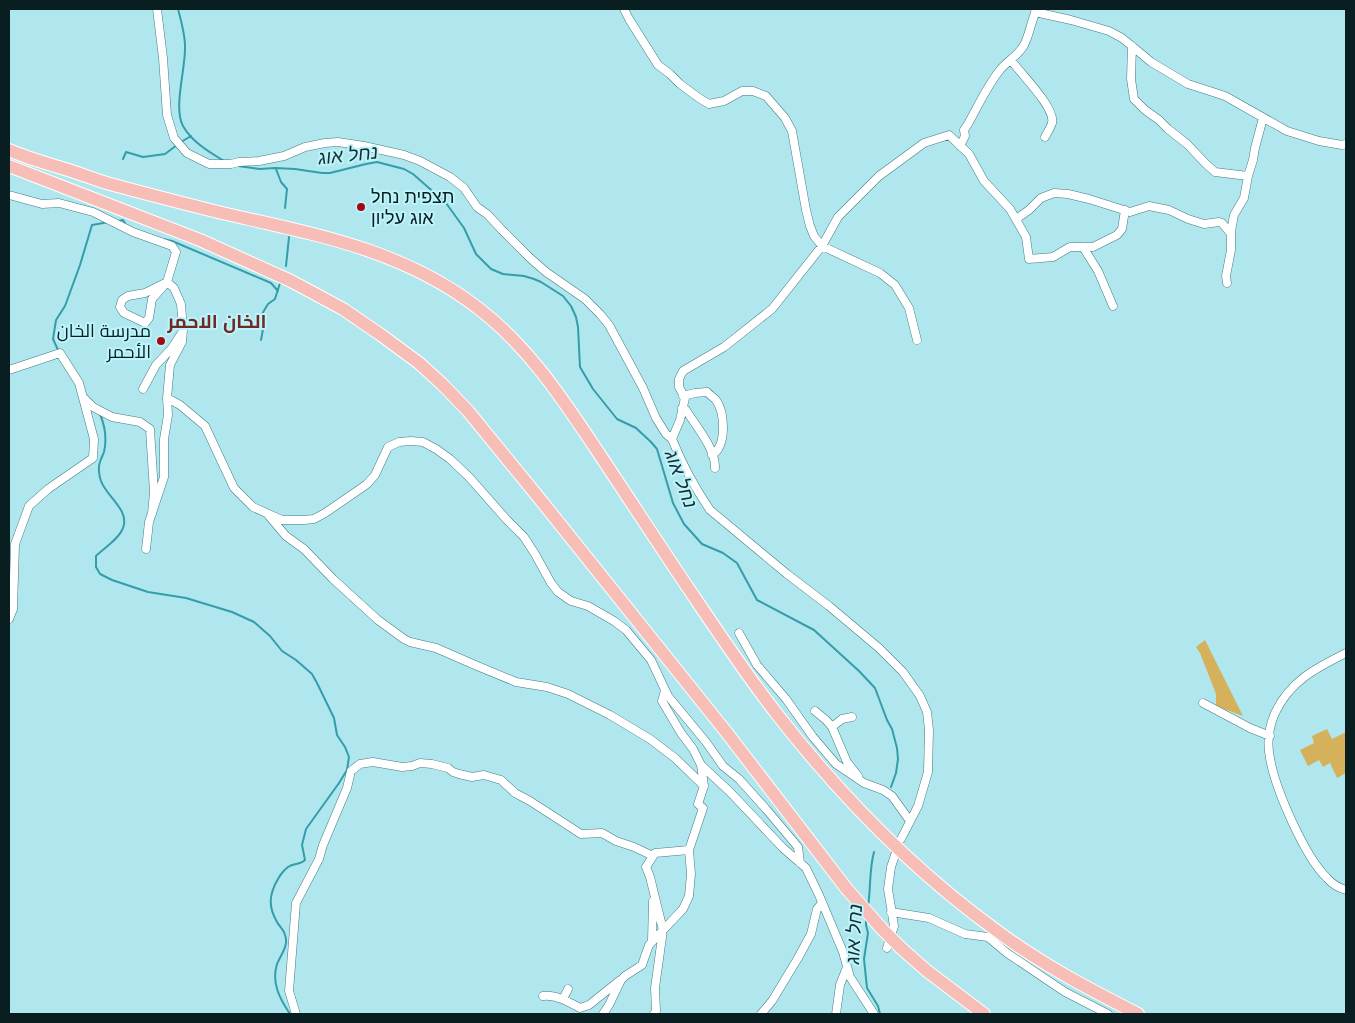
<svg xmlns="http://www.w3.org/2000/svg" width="1355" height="1023" viewBox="0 0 1355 1023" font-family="Arial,Cairo,'Noto Sans Hebrew',sans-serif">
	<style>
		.green { fill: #d5b15b }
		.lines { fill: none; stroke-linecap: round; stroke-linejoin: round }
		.stream { stroke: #349daa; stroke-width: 2 }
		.minor-casing { stroke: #457a81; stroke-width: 9 }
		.trunk-casing { stroke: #fff; stroke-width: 14 }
		.minor { stroke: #fff; stroke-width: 8 }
		.trunk { stroke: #f7beb8; stroke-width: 12 }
		.trunk-bridge-casing { stroke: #fff; stroke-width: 14; stroke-linecap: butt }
		.trunk-bridge { stroke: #f7beb8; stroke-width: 12 }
		.poi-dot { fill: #a20712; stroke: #bdf4fc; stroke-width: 2 }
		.labels { text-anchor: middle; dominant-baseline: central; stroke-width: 4; stroke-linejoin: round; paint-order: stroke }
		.poi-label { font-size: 18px; fill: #081e21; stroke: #bdf4fc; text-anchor: start }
		.water-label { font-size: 19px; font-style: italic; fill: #162d30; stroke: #bdf4fc }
		.neighbourhood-label { font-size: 19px; font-weight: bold; fill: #702a25; stroke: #bdf4fc }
	</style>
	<rect width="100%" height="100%" fill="#b0e7ee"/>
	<path class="green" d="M1205 640 1243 716 1216 706V694L1200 653 1196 647Z
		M1327 729 1332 739 1346 732V773L1337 778 1330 763 1323 767 1319 760 1308 766 1300 750 1314 743 1312 736Z"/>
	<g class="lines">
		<path class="stream" d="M178 9C181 20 185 35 185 46 186 68 173 107 183 126 192 142 209 152 224 161
			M181 142 191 136
			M123 159 126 152 143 157 165 154 177 145
			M238 166 260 169 275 168 295 169 322 173H330L366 164 377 162 404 169 413 174 446 203 464 228 476 254 491 269 503 274 524 276 534 279 541 282 563 296 571 306 576 317 578 327 580 367 593 389 617 419 636 428 651 442 657 449 673 503 684 524 702 544 723 553 737 563 757 600 814 630 859 671 875 688 887 720 892 729 897 748 898 759 896 773 891 787
			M276 169 281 182 287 189 285 208
			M118 221 123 220 126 225
			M163 239 172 241 271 283 278 291
			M286 266 289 237
			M261 340 264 324 262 314 268 304 275 299 280 283
			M58 350 53 339 56 320 65 306 80 265 92 225 109 222
			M100 414C105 426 107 439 104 452 103 455 101 458 100 462 98 467 99 476 101 481 106 496 130 510 123 528 119 539 104 548 96 556V567L100 574 112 580 148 592 186 598 232 612 254 622 270 636 282 651 296 660 312 674 317 683 334 718 337 735 345 747 349 757 347 770 339 783 306 829 302 845 305 860C300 865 294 863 288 867 285 869 280 875 278 879 269 894 268 907 277 922 279 926 284 930 285 935 289 946 281 954 277 964 271 983 280 999 290 1014
			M868 906C871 888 869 870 874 852
			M866 918V925L868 933 864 959 867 988 878 1006 880 1014"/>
		<defs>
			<path id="minor" d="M157 9 163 58 167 115 174 138 187 153 209 164H231L239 162 259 161 284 156 305 147 325 143 338 142 364 146 404 155 420 161 450 177 464 188 477 207 487 214 502 230 530 258 546 272 585 299 600 314 609 325 643 388 656 418 666 434 672 439
				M624 9 629 19 658 65 670 74 680 84 699 98 709 104 724 101 742 91H753L766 96 785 118 792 131 806 210 810 226 814 236 822 246 880 273 895 285 909 308 917 340
				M1035 12 1071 20 1109 31 1122 38 1132 46 1151 62 1188 84 1225 96 1287 131 1319 141 1342 145 1346 144
				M1132 46 1131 79 1134 99 1145 110 1159 120 1168 129 1187 144 1206 164 1215 172 1248 176
				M1011 60C1020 73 1056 108 1052 123 1051 127 1047 133 1045 137
				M960 146 965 136 964 130 968 124C978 106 987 86 1000 70 1007 61 1018 56 1024 45 1030 34 1031 20 1037 9
				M9 195 42 204 59 203 93 212 133 232 172 246 176 252 167 282 152 299 149 318 145 323 124 313 120 307 122 300 128 296 145 293 167 282 174 288 181 304 183 330 182 342 170 365 167 398 180 405 205 426 234 488 253 507 282 520H304L314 519 325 513 360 489 367 484 375 475 388 447 399 442 411 441 423 442 436 449 450 459 469 477 507 520 524 537 535 554 551 583 558 592 571 601 588 606 614 621 626 630 651 660 668 696 706 742 723 766 739 779 766 809 798 847 800 863
				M1016 219 1029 210 1041 198 1054 193 1068 194 1089 199 1130 212 1149 206 1169 210 1188 219 1204 224 1219 222 1222 223 1231 234
				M1083 247 1098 271 1113 306
				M1227 283 1226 276 1231 250V231L1234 215 1244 198 1248 176 1253 160 1255 148 1263 118
				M9 370 60 353 79 383 94 439 93 458 48 489 29 506 15 544 13 609 9 619
				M143 389 156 365 172 348 183 331
				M683 396 695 393 707 392C710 395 713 397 716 400 725 413 727 446 712 455
				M84 398 93 407 112 417 140 422 150 429 154 492 152 514
				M682 408 686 410C695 425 716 449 715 468
				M269 516 286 536 304 549 333 579 378 620 404 639 410 642 436 648 475 665 516 682 547 687 568 694 610 715 650 739 675 758 704 786
				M146 549 149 522 164 477V439L168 415 167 398
				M739 633 757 665 786 699 813 737 836 764 864 783 883 790 892 796 910 821
				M1346 653C1316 668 1290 681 1275 713 1269 727 1267 744 1270 758 1275 789 1305 857 1327 878 1332 884 1339 888 1346 890
				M665 691 662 701 681 733 693 749 701 765 730 792 783 848 806 868 819 895 843 952 850 977 874 1014
				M1203 703 1250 728 1270 736
				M815 711 826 720 832 727 847 762 858 776
				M832 727 842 719 852 717
				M901 839 918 806 928 772 929 730 927 712 920 696 903 672 879 648 829 606 787 574 710 510C695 488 682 464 672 439L680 420 685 398 679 387V379L683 371 724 347 772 309 822 246 838 217 879 176 924 143 949 135 969 154 984 181 1010 209 1026 237 1029 259 1053 257 1070 247H1093L1117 235 1122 229 1125 210
				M891 912 929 918 965 934 988 937 1007 953 1065 992 1108 1014
				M652 941 653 901
				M887 948 894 926 888 889 891 867 895 855
				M543 996C555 994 569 1002 580 1008L589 1005 619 981
				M563 999 568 989
				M296 1014 289 991 296 903 319 859 323 845 347 788 351 771 360 764 373 762 402 767 412 766 420 763 432 764 448 768 453 772 459 774 472 777 484 775 501 780 515 793 530 801 581 834 602 833 616 841 634 847 653 856
				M603 1014 609 1005 621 980 625 976 642 965 649 945 683 909 689 896 691 874 689 850
				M654 1014 656 1011 655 988 663 930 650 877 646 867 655 853 689 850 703 808 698 804 704 786 701 765
				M761 1014 772 1001 798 958 811 934 817 909 822 903
				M836 1014 840 985 847 967"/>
			<path id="trunk" d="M9 150C27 158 46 163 65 169 82 174 98 181 114 185 150 195 186 204 222 213 313 234 402 249 478 308 530 348 564 401 600 455 626 494 652 534 678 573 710 620 741 668 776 713 839 794 914 871 997 931 1041 964 1089 989 1138 1014
				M9 166 200 240 291 281 343 309 381 335 419 363 443 385 468 411 539 498 727 733 846 888
				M901 948 927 971 984 1014"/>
		</defs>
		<use href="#minor" class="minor-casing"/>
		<use href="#trunk" class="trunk-casing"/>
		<use href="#minor" class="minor"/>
		<use href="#trunk" class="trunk"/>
		<defs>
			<path id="trunk-bridge" d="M846 888 882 929 901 948"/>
		</defs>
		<use href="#trunk-bridge" class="trunk-bridge-casing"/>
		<use href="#trunk-bridge" class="trunk-bridge"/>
	</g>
	<g class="poi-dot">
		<circle cx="361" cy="207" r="5"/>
		<circle cx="161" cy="341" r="5"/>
	</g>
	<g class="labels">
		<g class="poi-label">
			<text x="371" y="197">תצפית נחל<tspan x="371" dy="21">אוג עליון</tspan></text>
			<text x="151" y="331" text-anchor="end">مدرسة الخان<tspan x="151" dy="21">الأحمر</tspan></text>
		</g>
		<g class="water-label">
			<text transform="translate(348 155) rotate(-6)">נחל אוג</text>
			<text transform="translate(681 479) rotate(70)">נחל אוג</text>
			<text transform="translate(854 934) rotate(-87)">נחל אוג</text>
		</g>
		<g class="neighbourhood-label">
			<text x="217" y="321">الخان الاحمر</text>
		</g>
	</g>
	<rect width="1355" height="1023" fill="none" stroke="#081e21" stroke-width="20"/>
</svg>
